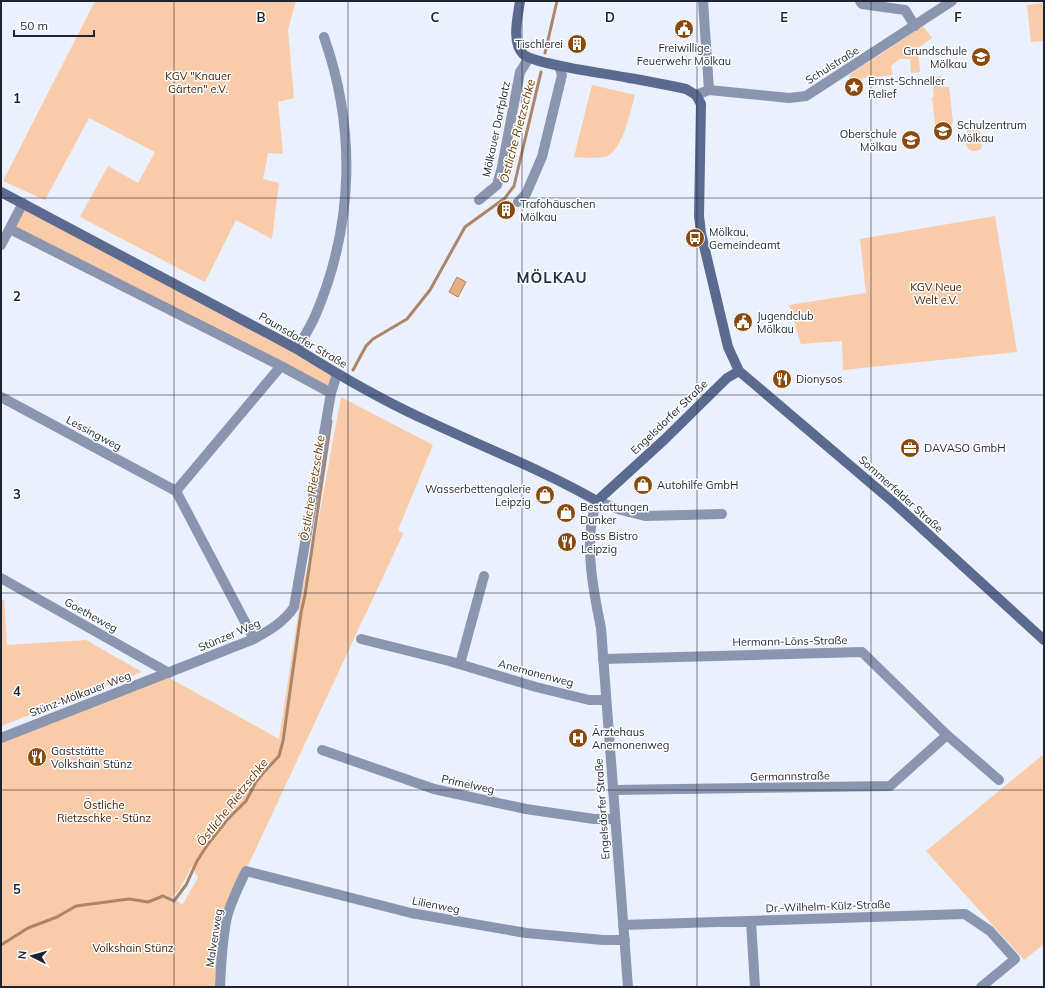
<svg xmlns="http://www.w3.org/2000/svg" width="1045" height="988" viewBox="0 0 1045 988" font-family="Mulish,sans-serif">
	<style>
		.green { fill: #facba8; fill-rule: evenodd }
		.water { fill: #e9ae82; stroke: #ac8469 }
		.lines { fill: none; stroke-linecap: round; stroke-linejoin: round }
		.stream { stroke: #ac8469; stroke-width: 3 }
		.minor { stroke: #8a96b0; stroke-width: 10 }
		.tertiary { stroke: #8a96b0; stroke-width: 10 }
		.secondary { stroke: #5b6b90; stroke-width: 10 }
		.grid { fill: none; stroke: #1e2330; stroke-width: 1; stroke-opacity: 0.55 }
		.labels { text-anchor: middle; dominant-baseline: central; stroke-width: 3; stroke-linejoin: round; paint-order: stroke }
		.poi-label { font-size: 11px; fill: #1e2330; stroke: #fff; text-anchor: start }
		.street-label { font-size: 11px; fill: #1e2330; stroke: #fff }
		.park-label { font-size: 11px; fill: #442000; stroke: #fff }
		.water-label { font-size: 12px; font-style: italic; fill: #6d3700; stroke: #fff }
		.district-label { font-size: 15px; font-weight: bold; letter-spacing: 1px; fill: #232e48; stroke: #fff }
		.grid-label { font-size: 13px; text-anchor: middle; font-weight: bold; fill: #1e2330; stroke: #fff; stroke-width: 3; stroke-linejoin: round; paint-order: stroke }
	</style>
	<rect width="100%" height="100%" fill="#eaf0fe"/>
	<path class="green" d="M95 1H296L288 30 294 98 278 102 283 154 268 153 263 179 279 183 272 239 236 220 205 282 80 217 108 166 138 183 155 152 89 118 45 200 3 181Z
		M1044 3V41L1031 42 1027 5Z
		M923 26 932 38 918 48 920 72 911 73 910 59H900L891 66 893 75 863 78 856 84 861 93 852 94 849 75Z
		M941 76 942 87H949L953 122 944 134 936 135 932 97H934L932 77Z
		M592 85 635 95C631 110 623 147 609 155 602 159 582 158 574 157Z
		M973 127C983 130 983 140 981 149 967 157 963 142 967 131Z
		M23 203 337 374 331 393 10 229Z
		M995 216 1017 352 843 370 842 341 801 344 789 305 866 293 860 239Z
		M341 397 433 445 398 530 403 534 223 919 217 987H1V743L166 676 279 739 302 589 315 539ZM192 866 198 878 182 905 172 897 179 890Z
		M1 599 4 600 7 645 86 640 142 672 1 726Z
		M1044 754V944L1024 960 926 851Z"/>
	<path class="water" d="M457 277 466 282 458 297 449 292Z"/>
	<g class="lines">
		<path class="stream" d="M545 53 557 1
			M353 370 366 346 373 339 407 319 430 290 465 227 505 198 514 186 541 72
			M1 945 28 928 57 917 76 906 129 899 148 902 163 896 174 901 186 885 197 861 208 844 227 820 246 801 256 782 264 772 279 756 283 741 301 613 305 595 331 421"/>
		<path class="minor" d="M703 1 709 90
			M860 1 862 4 905 10 915 26
			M696 95 709 90 789 98 806 96 952 1
			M479 200 497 185 502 167 520 72 529 58
			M518 202 526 194 542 157 562 75 559 66
			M10 229 281 366 331 393
			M1 245 23 203
			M297 349C304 337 311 326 316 314 354 224 356 128 324 37
			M1 397 176 491 254 639
			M176 491 281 366
			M597 501 621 510 645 516 722 514
			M1 578 169 673
			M361 639 449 661 536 687 589 700H606
			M603 659 862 652 947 735 999 780
			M460 664 484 576
			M1 738 254 639C270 630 284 622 294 607L331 393 337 374
			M322 750 434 789 526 809 594 819H615
			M613 790 890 786 947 735
			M751 921 755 987
			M623 925 965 914 990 931 1015 959 981 987
			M220 987C221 963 222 940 227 917 231 901 239 886 246 871L411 913 526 933 603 940H625"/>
		<path class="tertiary" d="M597 501C583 538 593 590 601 628L628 987"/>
		<path class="secondary" d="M520 1C518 16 511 42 523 54 535 65 610 74 629 78 648 81 667 85 686 89L696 95 701 104 699 216 701 233 728 347 739 371 893 502 1044 640
			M1 192 297 349C340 376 383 401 430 422 485 448 543 470 597 501L664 440 727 378 739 371"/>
	</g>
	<path class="grid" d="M174 1V987M348 1V987M522 1V987M697 1V987M871 1V987M1 198H1044M1 395H1044M1 593H1044M1 790H1044"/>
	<defs>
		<symbol id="civic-disc" viewBox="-11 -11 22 22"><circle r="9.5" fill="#884a0d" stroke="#fff"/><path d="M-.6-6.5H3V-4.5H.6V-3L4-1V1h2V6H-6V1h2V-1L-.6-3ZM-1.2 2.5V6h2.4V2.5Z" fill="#fff"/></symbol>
		<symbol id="building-disc" viewBox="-11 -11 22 22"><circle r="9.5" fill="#884a0d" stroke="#fff"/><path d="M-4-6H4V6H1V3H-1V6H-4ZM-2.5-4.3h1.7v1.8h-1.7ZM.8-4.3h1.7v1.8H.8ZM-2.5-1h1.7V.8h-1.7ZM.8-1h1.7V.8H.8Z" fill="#fff"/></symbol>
		<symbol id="school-disc" viewBox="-11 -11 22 22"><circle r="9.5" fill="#884a0d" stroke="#fff"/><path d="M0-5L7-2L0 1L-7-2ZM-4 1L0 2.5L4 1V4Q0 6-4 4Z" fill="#fff"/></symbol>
		<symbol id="sight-disc" viewBox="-11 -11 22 22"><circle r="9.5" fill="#884a0d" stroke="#fff"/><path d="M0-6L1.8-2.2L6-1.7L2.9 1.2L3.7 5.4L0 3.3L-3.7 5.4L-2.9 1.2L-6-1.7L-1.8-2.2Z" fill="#fff"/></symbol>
		<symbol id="bus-disc" viewBox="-11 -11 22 22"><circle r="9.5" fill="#884a0d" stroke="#fff"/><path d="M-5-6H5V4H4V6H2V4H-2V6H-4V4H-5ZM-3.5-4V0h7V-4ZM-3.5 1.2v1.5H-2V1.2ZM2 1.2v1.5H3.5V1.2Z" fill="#fff"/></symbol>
		<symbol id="restaurant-disc" viewBox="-11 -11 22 22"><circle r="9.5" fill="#884a0d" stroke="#fff"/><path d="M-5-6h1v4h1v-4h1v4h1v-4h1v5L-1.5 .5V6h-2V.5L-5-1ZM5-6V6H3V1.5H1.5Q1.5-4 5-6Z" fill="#fff"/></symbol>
		<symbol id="office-disc" viewBox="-11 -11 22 22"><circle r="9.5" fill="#884a0d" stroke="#fff"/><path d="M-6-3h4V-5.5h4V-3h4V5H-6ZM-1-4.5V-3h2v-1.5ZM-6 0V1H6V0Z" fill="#fff"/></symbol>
		<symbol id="shop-disc" viewBox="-11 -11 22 22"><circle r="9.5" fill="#884a0d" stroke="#fff"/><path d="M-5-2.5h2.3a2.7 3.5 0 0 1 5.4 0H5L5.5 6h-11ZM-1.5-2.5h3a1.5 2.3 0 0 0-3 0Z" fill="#fff"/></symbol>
		<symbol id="hospital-disc" viewBox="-11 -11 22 22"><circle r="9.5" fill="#884a0d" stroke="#fff"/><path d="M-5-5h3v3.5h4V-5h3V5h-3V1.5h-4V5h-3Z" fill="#fff"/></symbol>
	</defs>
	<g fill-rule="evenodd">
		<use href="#civic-disc" x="673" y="18" width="22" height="22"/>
		<use href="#building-disc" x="566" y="33" width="22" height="22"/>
		<use href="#school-disc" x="970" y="46" width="22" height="22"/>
		<use href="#sight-disc" x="843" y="76" width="22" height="22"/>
		<use href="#school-disc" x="932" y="120" width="22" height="22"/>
		<use href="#school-disc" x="900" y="129" width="22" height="22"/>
		<use href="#building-disc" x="495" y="199" width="22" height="22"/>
		<use href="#bus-disc" x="684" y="227" width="22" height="22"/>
		<use href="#civic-disc" x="732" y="311" width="22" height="22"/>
		<use href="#restaurant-disc" x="771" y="368" width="22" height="22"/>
		<use href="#office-disc" x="899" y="437" width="22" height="22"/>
		<use href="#shop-disc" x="632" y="474" width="22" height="22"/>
		<use href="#shop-disc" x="534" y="484" width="22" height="22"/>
		<use href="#shop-disc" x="555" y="502" width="22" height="22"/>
		<use href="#restaurant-disc" x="556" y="531" width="22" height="22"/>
		<use href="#hospital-disc" x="567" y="727" width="22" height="22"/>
		<use href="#restaurant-disc" x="26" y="746" width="22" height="22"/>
	</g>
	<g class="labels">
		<g class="poi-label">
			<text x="563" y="44" text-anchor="end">Tischlerei</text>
			<text x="684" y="48" text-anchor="middle">Freiwillige<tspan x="684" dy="13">Feuerwehr Mölkau</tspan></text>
			<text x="967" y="51" text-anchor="end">Grundschule<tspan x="967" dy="13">Mölkau</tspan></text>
			<text x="868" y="81">Ernst-Schneller<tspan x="868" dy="13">Relief</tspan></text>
			<text x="957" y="125">Schulzentrum<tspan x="957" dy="13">Mölkau</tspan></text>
			<text x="897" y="134" text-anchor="end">Oberschule<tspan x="897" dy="13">Mölkau</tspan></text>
			<text x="520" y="204">Trafohäuschen<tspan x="520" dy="13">Mölkau</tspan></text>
			<text x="709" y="232">Mölkau,<tspan x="709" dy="13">Gemeindeamt</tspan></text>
			<text x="757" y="316">Jugendclub<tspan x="757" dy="13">Mölkau</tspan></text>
			<text x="796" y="379">Dionysos</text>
			<text x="924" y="448">DAVASO GmbH</text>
			<text x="657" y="485">Autohilfe GmbH</text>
			<text x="531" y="489" text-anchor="end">Wasserbettengalerie<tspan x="531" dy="13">Leipzig</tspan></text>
			<text x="580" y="507">Bestattungen<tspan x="580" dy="13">Dunker</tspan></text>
			<text x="581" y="536">Boss Bistro<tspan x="581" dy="13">Leipzig</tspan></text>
			<text x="592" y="732">Ärztehaus<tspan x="592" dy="13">Anemonenweg</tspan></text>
			<text x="51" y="751">Gaststätte<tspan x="51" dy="13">Volkshain Stünz</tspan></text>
		</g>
		<g class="street-label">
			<text transform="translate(832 65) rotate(-32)">Schulstraße</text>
			<text transform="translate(496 129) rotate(-78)">Mölkauer Dorfplatz</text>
			<text transform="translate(303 340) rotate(30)">Paunsdorfer Straße</text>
			<text transform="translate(669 417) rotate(-44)">Engelsdorfer Straße</text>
			<text transform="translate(94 433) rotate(28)">Lessingweg</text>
			<text transform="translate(901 494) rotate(42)">Sommerfelder Straße</text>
			<text transform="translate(91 615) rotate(29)">Goetheweg</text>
			<text transform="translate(229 635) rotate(-23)">Stünzer Weg</text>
			<text transform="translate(790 641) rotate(-1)">Hermann-Löns-Straße</text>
			<text transform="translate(536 673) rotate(15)">Anemonenweg</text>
			<text transform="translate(80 694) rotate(-21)">Stünz-Mölkauer Weg</text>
			<text transform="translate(790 776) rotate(-1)">Germannstraße</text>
			<text transform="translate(468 784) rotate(12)">Primelweg</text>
			<text transform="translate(602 809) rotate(-94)">Engelsdorfer Straße</text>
			<text transform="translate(436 905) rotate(11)">Lilienweg</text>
			<text transform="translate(828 906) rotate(-2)">Dr.-Wilhelm-Külz-Straße</text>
			<text transform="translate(214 938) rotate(-81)">Malvenweg</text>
		</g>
		<g class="park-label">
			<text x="198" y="76">KGV "Knauer<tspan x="198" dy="13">Gärten" e.V.</tspan></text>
			<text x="936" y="287">KGV Neue<tspan x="936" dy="13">Welt e.V.</tspan></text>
			<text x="104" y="805">Östliche<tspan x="104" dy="13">Rietzschke - Stünz</tspan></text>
			<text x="133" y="948">Volkshain Stünz</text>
		</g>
		<g class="water-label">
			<text transform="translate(517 131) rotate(-75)">Östliche Rietzschke</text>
			<text transform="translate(312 488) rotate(-81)">Östliche Rietzschke</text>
			<text transform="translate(232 802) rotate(-52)">Östliche Rietzschke</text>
		</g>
		<g class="district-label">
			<text x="552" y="277">MÖLKAU</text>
		</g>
	</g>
	<g class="grid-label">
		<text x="261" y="22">B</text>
		<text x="435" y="22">C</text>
		<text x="610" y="22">D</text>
		<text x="784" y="22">E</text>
		<text x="958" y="22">F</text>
		<text x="17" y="103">1</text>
		<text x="17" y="301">2</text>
		<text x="17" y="499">3</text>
		<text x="17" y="696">4</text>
		<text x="17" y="894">5</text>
	</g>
	<rect width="1045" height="988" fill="none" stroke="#1e2330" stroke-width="4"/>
	<g transform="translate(32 956) rotate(276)" stroke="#ffffff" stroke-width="3" paint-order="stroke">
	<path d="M0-3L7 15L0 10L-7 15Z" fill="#1e2330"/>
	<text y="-6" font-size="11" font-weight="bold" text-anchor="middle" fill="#1e2330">N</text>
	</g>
	<path d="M14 30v6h80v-6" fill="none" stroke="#1e2330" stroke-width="2"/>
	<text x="20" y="30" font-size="12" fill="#1e2330" stroke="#ffffff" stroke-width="3" paint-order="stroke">50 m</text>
</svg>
